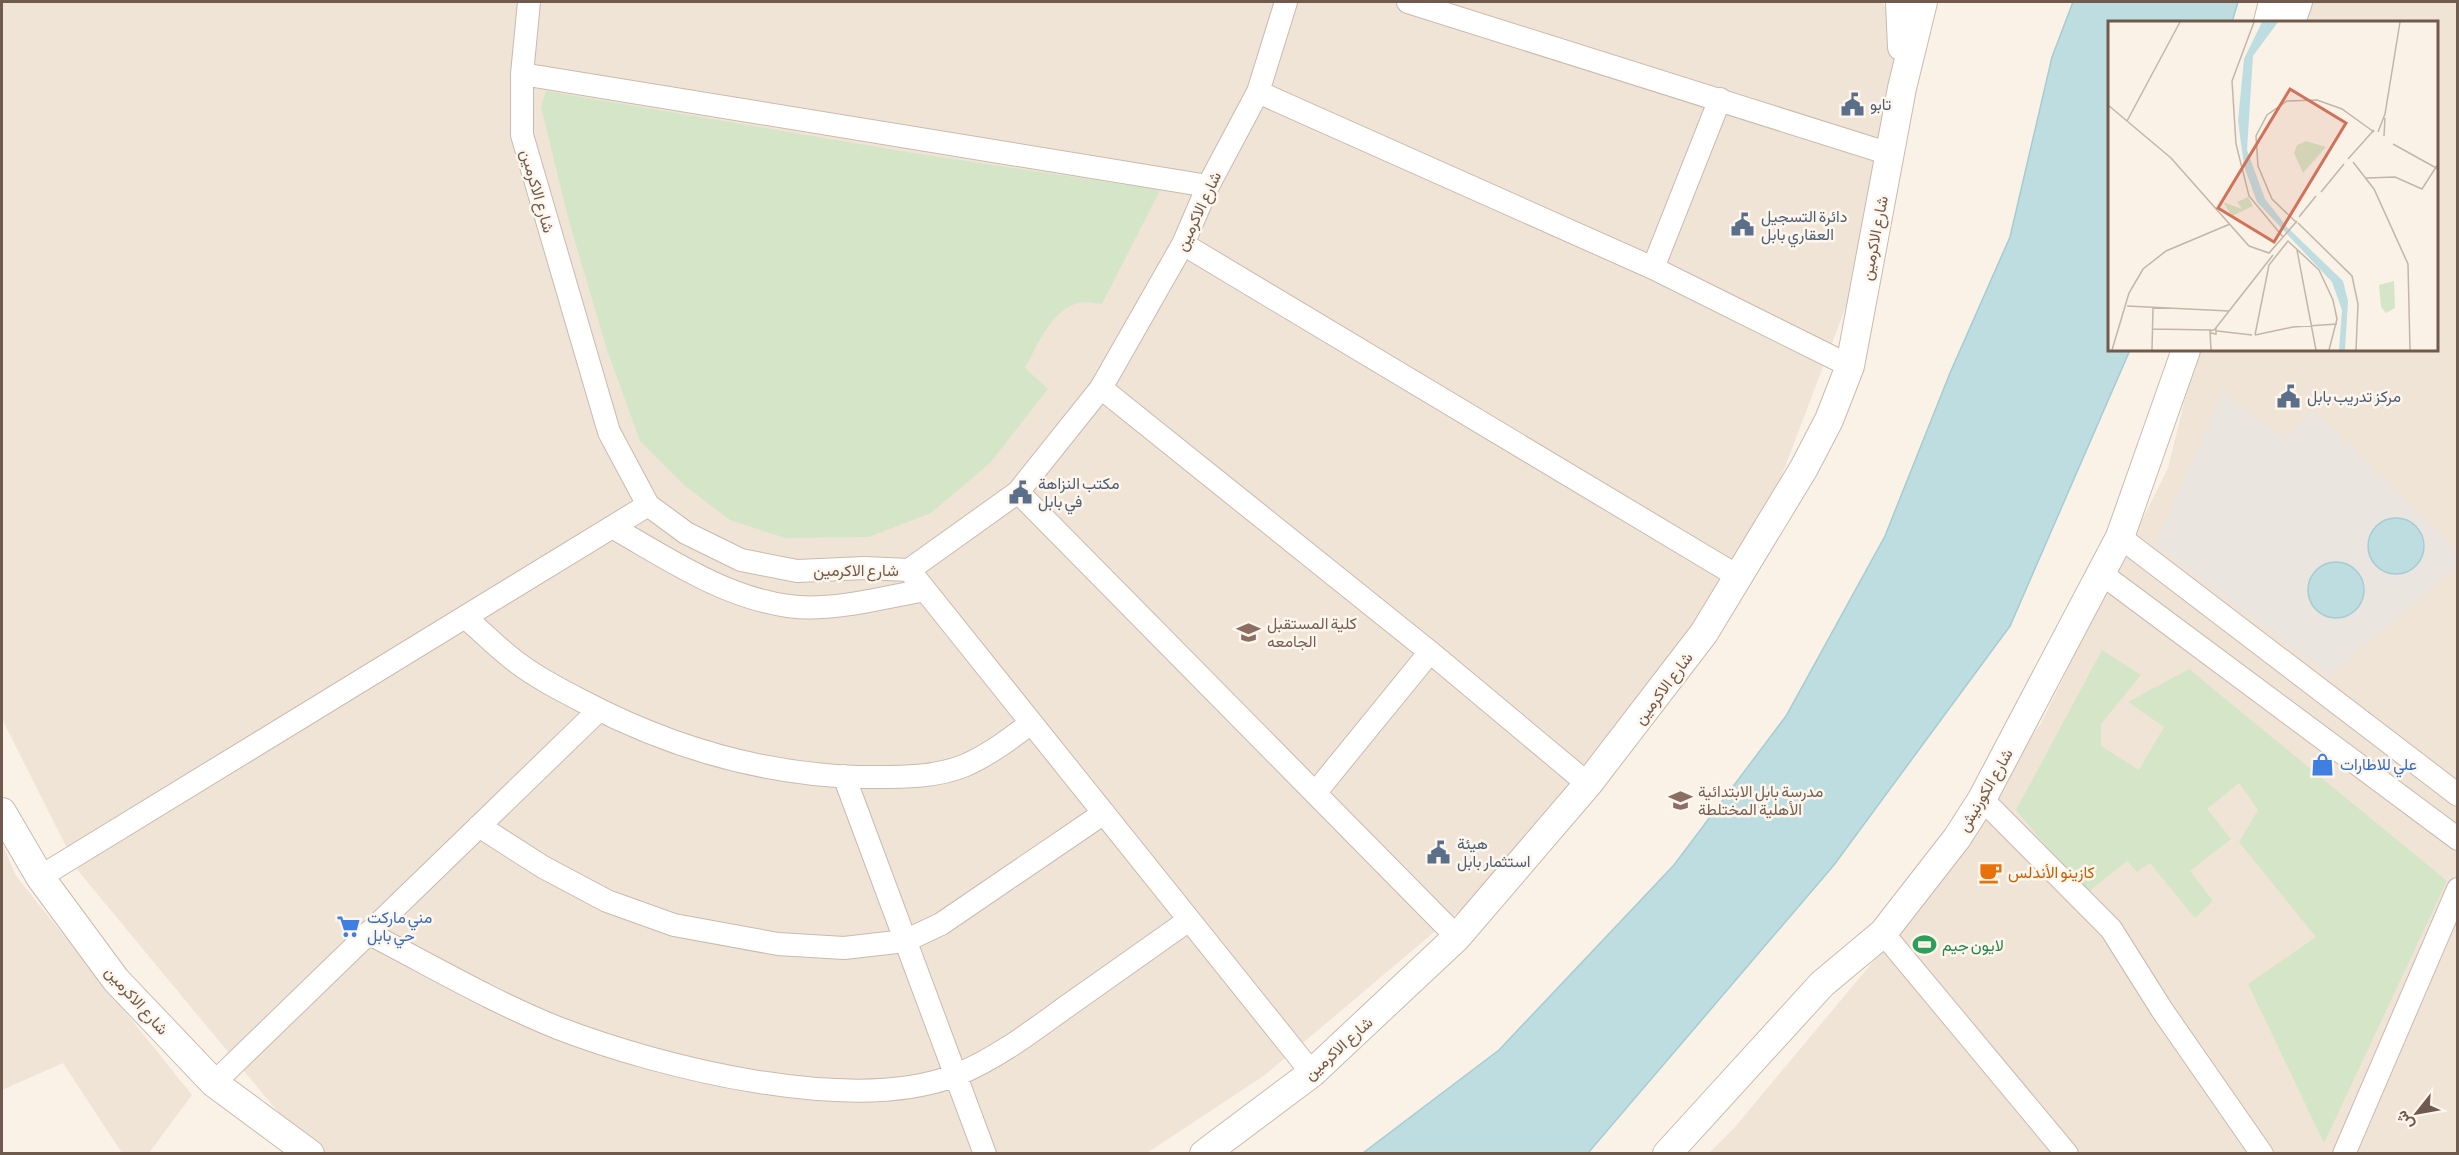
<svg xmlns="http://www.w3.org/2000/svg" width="2459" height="1155" viewBox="0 0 2459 1155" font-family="'Asap Condensed',Vazirmatn,sans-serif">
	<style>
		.residential { fill: #f0e4d6 }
		.industrial { fill: #ebe5e0 }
		.green { fill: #d4e6c7 }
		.water { fill: #bedde1; stroke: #a5ccd2; stroke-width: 1.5 }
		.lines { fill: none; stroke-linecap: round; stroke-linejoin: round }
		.minor-casing { stroke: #cabaae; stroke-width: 24 }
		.tertiary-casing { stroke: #cabaae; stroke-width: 30 }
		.minor { stroke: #fff; stroke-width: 22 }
		.tertiary { stroke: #fff; stroke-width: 28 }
		.labels { text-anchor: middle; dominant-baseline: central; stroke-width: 5; stroke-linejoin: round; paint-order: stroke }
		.service-label { font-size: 16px; fill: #4e5e75; stroke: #fdf6ed; text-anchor: start }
		.street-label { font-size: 16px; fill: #705a4e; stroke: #fdf6ed }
		.education-label { font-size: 16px; fill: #785e54; stroke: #fdf6ed; text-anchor: start }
		.shop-label { font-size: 16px; fill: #366cbe; stroke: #fdf6ed; text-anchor: start }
		.food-label { font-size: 16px; fill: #c56008; stroke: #fdf6ed; text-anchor: start }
		.leisure-label { font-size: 16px; fill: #27864d; stroke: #fdf6ed; text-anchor: start }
		.inset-road { fill: none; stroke: #c3b5aa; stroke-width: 1.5 }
		.view { fill: #d0725a; fill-opacity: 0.15; stroke: #d0725a; stroke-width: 3 }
		.inset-edge { fill: none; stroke: #705a4e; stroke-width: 3 }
	</style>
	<rect width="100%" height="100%" fill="#faf2e7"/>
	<path class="residential" d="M2 2H1882L1918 58 1858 275 1723 630 1536 846 1265 1075 1147 1153H312L79 872 2 719Z
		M2294 2H2457V1153L1708 1154 1735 1127 1892 939 2041 723 2168 468 2197 350H2436V22H2285Z
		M2 843 16 876 192 1095 149 1153H122L63 1063 2 1090Z"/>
	<path class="industrial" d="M2223 392 2285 439 2313 409 2457 552V567L2329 675 2155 544Z"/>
	<path class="green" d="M546 91 907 152 1160 190 1102 304C1096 304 1085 301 1078 303 1050 311 1038 345 1025 368L1048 389 990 463 931 513 869 537 785 538 730 520 684 485 640 441 607 350 569 221 541 107Z
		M2102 650 2141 675 2101 724V746L2139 770 2164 727 2128 702 2189 669 2447 881 2324 1143 2248 984 2316 937 2239 842 2258 810 2239 783 2207 809 2231 839 2190 871 2213 901 2195 918 2150 863 2137 872 2127 861 2086 894 2016 810Z"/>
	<path class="water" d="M2073 2H2238L2232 22H2110V350H2130L2010 626 1834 865 1588 1153H1363L1499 1050 1674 865 1786 716 1885 536 1950 373 2010 237 2052 57Z
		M2368 546a28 28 0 1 1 56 0a28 28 0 1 1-56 0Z
		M2308 590a28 28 0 1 1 56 0a28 28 0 1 1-56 0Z"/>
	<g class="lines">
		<defs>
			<path id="minor" d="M529 2 522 74V135L609 432 648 505 686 533 741 560 797 571 865 568 909 570 1018 492 1101 388 1183 244 1208 186 1258 92 1286 2
				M1408 2 1890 154
				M522 74 1208 186
				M1258 92 1653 268 1850 366
				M1183 244 1739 577
				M1653 268 1720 99
				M1101 388 1430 652 1588 784
				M1018 492 1457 937
				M612 527C667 558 723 597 788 606 831 612 882 598 925 590
				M2120 537 2458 795
				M909 570 1312 1073
				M2102 574 2458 839
				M466 618C481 631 495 645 510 657 532 675 559 689 584 702 670 747 761 774 858 777 893 777 933 779 966 765 990 754 1010 739 1031 723
				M844 776 985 1154
				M1316 792 1430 652
				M1982 799 2111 929 2162 1010 2262 1154
				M479 826 543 867 607 901 674 925 778 944 844 948 905 941 941 924 1104 813
				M40 877 648 505
				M368 933C430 965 493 1002 558 1028 659 1067 852 1116 956 1075 994 1060 1030 1033 1063 1009 1105 979 1147 950 1189 920
				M1883 933 2067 1154
				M214 1083 599 710
				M2344 1154 2458 889"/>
			<path id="tertiary" d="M1900 2 1902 47
				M2268 22 2273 2
				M2291 22 2298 2
				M2 812 40 877 116 980 214 1083 310 1154
				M1204 1154 1312 1073 1457 937 1588 784 1704 633 1804 468 1829 420 1850 366 1902 88 1923 2
				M1667 1154 1822 984 1883 933 1957 838 1982 799 2120 537 2186 350"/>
		</defs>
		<use href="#minor" class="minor-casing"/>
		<use href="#tertiary" class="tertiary-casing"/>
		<use href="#minor" class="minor"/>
		<use href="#tertiary" class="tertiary"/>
	</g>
	<defs>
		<symbol id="civic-bare" viewBox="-9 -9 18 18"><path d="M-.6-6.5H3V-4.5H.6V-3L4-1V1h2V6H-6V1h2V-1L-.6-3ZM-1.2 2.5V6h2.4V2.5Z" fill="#5c6f8a" stroke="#fdf6ed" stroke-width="2.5" paint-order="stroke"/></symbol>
		<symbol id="university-bare" viewBox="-9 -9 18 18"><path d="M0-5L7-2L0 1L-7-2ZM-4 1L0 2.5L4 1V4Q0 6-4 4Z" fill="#8d6e63" stroke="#fdf6ed" stroke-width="2.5" paint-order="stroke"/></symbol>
		<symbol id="shop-bare" viewBox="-9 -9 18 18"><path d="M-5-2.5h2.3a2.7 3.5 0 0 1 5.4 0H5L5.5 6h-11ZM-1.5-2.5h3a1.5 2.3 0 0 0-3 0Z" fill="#3f7fe0" stroke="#fdf6ed" stroke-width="2.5" paint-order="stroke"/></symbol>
		<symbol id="school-bare" viewBox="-9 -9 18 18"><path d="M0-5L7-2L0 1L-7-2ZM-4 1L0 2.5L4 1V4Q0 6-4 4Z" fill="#8d6e63" stroke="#fdf6ed" stroke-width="2.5" paint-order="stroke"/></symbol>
		<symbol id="cafe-bare" viewBox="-9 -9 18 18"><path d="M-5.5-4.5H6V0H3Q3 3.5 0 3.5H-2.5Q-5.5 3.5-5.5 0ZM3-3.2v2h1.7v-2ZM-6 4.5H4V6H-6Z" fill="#e8710a" stroke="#fdf6ed" stroke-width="2.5" paint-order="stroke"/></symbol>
		<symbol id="supermarket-bare" viewBox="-9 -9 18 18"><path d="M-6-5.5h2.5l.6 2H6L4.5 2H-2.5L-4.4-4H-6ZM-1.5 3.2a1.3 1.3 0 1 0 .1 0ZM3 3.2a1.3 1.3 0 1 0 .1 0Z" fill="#3f7fe0" stroke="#fdf6ed" stroke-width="2.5" paint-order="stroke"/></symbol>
		<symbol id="stadium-bare" viewBox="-9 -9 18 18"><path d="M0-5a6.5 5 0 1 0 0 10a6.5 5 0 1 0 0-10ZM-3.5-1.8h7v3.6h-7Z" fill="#2e9e5b" stroke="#fdf6ed" stroke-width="2.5" paint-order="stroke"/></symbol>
	</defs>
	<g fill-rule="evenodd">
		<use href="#civic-bare" x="1836" y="88" width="33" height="33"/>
		<use href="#civic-bare" x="1726" y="208" width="33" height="33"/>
		<use href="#civic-bare" x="2272" y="380" width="33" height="33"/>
		<use href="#civic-bare" x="1004" y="476" width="33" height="33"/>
		<use href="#university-bare" x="1232" y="616" width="33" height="33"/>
		<use href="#shop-bare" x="2306" y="748" width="33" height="33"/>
		<use href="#school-bare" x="1664" y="784" width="33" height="33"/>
		<use href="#civic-bare" x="1422" y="836" width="33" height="33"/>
		<use href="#cafe-bare" x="1974" y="856" width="33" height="33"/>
		<use href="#supermarket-bare" x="332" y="910" width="33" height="33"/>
		<use href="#stadium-bare" x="1908" y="928" width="33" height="33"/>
	</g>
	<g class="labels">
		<g class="service-label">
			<text x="1870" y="104">تابو</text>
			<text x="1761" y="216">دائرة التسجيل<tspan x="1761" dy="18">العقاري بابل</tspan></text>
			<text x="2307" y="396">مركز تدريب بابل</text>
			<text x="1038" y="483">مكتب النزاهة<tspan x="1038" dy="18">في بابل</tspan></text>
			<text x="1457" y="843">هيئة<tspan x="1457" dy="18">استثمار بابل</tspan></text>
		</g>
		<g class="street-label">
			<text transform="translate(538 191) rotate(74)">شارع الاكرمين</text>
			<text transform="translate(1198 211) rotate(-65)">شارع الاكرمين</text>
			<text transform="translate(1874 238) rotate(-79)">شارع الاكرمين</text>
			<text x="856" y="570">شارع الاكرمين</text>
			<text transform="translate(1663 688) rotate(-53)">شارع الاكرمين</text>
			<text transform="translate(1985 790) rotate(-60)">شارع الكورنيش</text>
			<text transform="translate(137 1000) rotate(48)">شارع الاكرمين</text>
			<text transform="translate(1338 1048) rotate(-42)">شارع الاكرمين</text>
		</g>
		<g class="education-label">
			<text x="1267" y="623">كلية المستقبل<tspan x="1267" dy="18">الجامعه</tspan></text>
			<text x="1698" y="791">مدرسة بابل الابتدائية<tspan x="1698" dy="18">الأهلية المختلطة</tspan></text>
		</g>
		<g class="shop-label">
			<text x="2340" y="764">علي للاطارات</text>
			<text x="367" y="917">مني ماركت<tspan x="367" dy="18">حي بابل</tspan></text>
		</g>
		<g class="food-label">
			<text x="2008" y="872">كازينو الأندلس</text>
		</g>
		<g class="leisure-label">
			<text x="1942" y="945">لايون جيم</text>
		</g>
	</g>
	<g transform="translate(2108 21)">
		<rect width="330" height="330" fill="#faf2e7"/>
		<path d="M198 120 218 126 195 152 186 132 189 124ZM140 176 145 185 124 195 115 181 134 188 129 181ZM286 260 287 287 278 292 273 286 271 264Z" fill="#d4e6c7"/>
		<path d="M154 1H170L145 35 139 129 157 178 179 206 235 260 240 280 237 329H231L234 289 224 261 149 181 136 145 130 100 136 38Z" fill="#bedde1"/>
		<path class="inset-road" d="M146 1 124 60 128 123 141 175 175 216M0 84 63 137 141 225 161 232 189 200M19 100 72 1M270 111 277 93 292 1M276 115 277 97M285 123 330 148M240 138 266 109M245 141 266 168 300 243 302 329M258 157 287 156 314 168 330 143M213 171 236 143M191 196 208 175M189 202 164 178 150 145 148 115 159 94 179 80 209 79 234 88 266 111M190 202 244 255 250 283 248 329M189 229 208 329M19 285 121 290M45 308 103 309M107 308 165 234M109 310 144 314M103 312 108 313V308L102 310 103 329M147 314 161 244 180 220 211 249 225 279 229 298 221 329M147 314 185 306 229 303M4 329 21 272 35 248 58 230 122 203M44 329 45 286"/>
		<path class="view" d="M182 68 238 102 166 221 110 187Z"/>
		<rect width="330" height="330" class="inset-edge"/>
	</g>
	<rect width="2459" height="1155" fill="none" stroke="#705a4e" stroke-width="6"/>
	<g transform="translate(2417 1113) rotate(239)" stroke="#fdf6ed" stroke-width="4.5" paint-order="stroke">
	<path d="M0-4.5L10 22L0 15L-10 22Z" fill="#705a4e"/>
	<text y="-9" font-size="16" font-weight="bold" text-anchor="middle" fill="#705a4e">ش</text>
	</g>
</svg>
